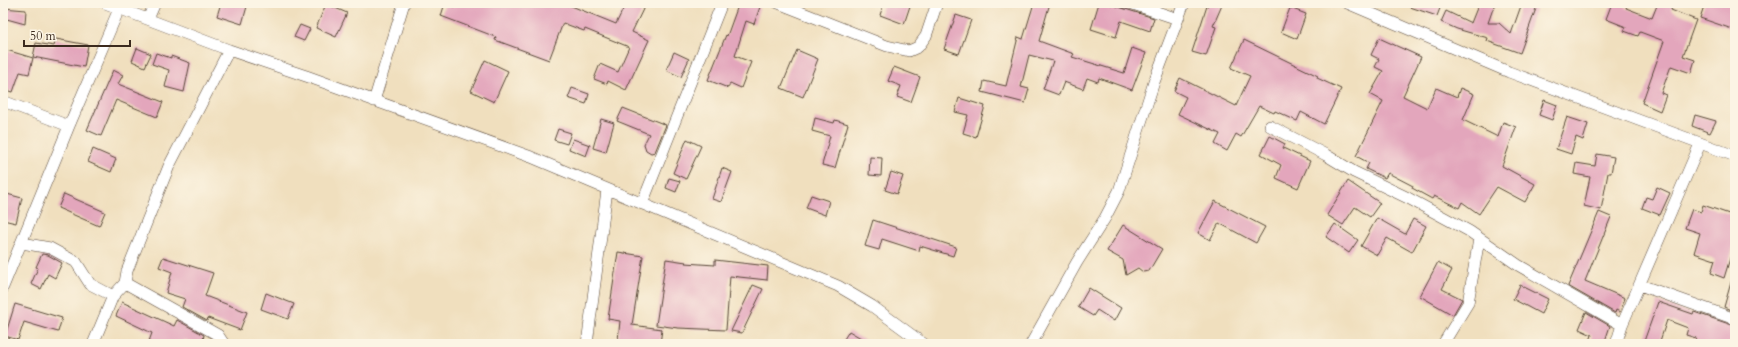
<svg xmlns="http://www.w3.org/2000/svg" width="1738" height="347" viewBox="0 0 1738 347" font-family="Cardo,serif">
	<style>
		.building { fill: #e3a6bc }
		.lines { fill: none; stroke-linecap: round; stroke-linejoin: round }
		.minor-casing { stroke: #564536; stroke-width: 12 }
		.minor { stroke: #fff; stroke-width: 11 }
	</style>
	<rect width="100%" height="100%" fill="#fcf5e5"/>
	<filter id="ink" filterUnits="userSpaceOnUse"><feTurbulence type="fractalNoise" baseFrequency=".025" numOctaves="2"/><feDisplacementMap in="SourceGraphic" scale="8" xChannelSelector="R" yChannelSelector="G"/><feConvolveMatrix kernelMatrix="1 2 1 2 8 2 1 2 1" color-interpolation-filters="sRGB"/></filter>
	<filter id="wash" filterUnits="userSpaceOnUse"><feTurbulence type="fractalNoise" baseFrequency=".012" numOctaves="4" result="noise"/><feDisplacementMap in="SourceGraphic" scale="16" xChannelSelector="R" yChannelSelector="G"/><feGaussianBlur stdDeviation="0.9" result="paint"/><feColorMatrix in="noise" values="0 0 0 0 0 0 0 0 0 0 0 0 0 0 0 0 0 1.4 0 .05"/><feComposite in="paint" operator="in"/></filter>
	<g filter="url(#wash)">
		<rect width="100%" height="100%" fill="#f0dfbe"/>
		<g id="blocks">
			<path class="building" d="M221 3H248L242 24 217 16Z
				M445 3 455 7 457 3H564L616 24 626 3H646L632 32 649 40 626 90 608 81 607 84 594 79 600 64 618 72 629 47 585 29 584 31 563 23 549 60 495 40 496 37 441 16Z
				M739 3H748L760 7 754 24 746 21 735 56 751 62 741 88 730 83 728 88 708 80 726 35 727 36Z
				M884 3H911L904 24 880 15Z
				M1034 3H1050L1039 41 1074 54 1072 57 1124 73 1132 48 1146 53 1132 90 1099 78 1098 82 1087 78 1083 89 1064 82 1059 95 1043 89 1053 61 1029 55 1021 87 1029 89 1025 103 982 92 984 81 1006 86 1018 37 1023 39Z
				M1099 3H1106L1154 18 1150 31 1121 21 1116 37 1091 29Z
				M1208 3H1223L1213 26 1216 27 1206 56 1192 52Z
				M1405 3H1442L1437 16 1404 5Z
				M1479 3H1495L1488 23H1499L1511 34 1522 3H1538L1520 53 1487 41 1488 38 1457 29 1441 22 1446 11 1471 23Z
				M1612 3H1628L1626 8 1652 18 1658 3H1673L1671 10 1696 20 1683 56 1695 60 1691 73 1671 66 1661 93 1666 95 1660 111 1642 103 1664 41 1640 32 1638 36 1624 31 1626 27 1606 19Z
				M1705 3H1735V30L1700 18Z
				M326 4 347 13 336 37 316 28Z
				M3 8 26 10 25 24 3 18Z
				M1290 8 1306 14 1297 39 1281 32Z
				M956 15 971 20 959 54 944 49Z
				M300 25 310 29 304 41 294 37Z
				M1379 38 1421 57 1403 96 1427 108 1436 88 1457 97 1460 88 1474 94 1463 120 1498 137 1503 122 1516 127 1502 166 1535 184 1525 202 1497 187 1479 214 1462 202 1459 208 1434 196 1432 199 1412 188 1413 186 1388 173 1385 178 1366 169 1369 163 1356 156 1383 101 1370 94 1383 71 1375 67 1379 59 1371 55Z
				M56 39 88 45 84 67 33 57 36 43 54 46Z
				M1244 40 1318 76 1317 78 1341 89 1324 124 1301 112 1297 121 1275 111 1274 113 1259 106 1241 137 1236 134 1227 151 1215 144 1220 134 1178 114 1186 97 1174 91 1180 78 1236 106 1250 76 1231 68Z
				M137 48 151 54 145 67 132 61Z
				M3 49 33 58 29 74 20 72 13 92 3 89Z
				M797 50 818 59 803 97 781 88Z
				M674 52 689 59 681 77 666 70Z
				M156 53 171 58V56L190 63 184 92 165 87 169 70 152 64Z
				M485 60 508 71 494 102 471 91Z
				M894 67 920 77 911 102 897 97 901 86 888 81Z
				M113 70 123 75 118 84 163 102 157 117 116 100 101 136 87 130Z
				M572 88 589 94 586 104 568 98Z
				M959 98 985 106 976 137 963 133 968 115 955 112Z
				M1544 100 1557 105 1552 120 1539 115Z
				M623 108 666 125 655 152 651 153 646 150 644 144 649 134 617 121Z
				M1695 115 1716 121 1710 133 1692 126Z
				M1567 117 1588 124 1583 140 1576 137 1571 154 1556 149Z
				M815 118 834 123 835 120 848 124 835 168 822 165 830 136 812 131Z
				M601 119 614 123 606 152 593 148Z
				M558 129 571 133 567 144 554 140Z
				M1270 136 1285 144 1283 148 1310 161 1298 188 1276 178 1281 165 1261 154Z
				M573 139 590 145 586 156 569 149Z
				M687 139 701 146 686 179 673 173Z
				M93 149 116 159 111 172 88 162Z
				M1597 154 1614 157 1611 173H1608L1601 210 1584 206 1590 177 1574 174 1576 163 1595 166Z
				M870 157 882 158 881 176 869 175Z
				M722 168 732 172 721 202 712 199Z
				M891 172 903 176 897 194 885 190Z
				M669 178 680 181 676 192 666 188Z
				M1348 181 1380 203 1370 217 1355 207 1343 225 1327 215Z
				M1657 187 1670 193 1660 215 1642 208 1646 197 1652 199Z
				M3 193 22 198 16 223 3 220Z
				M64 194 105 212 99 226 58 208Z
				M811 195 829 201 825 215 806 208Z
				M1215 201 1265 227 1256 243 1219 223 1210 240 1198 233Z
				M1703 205 1735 216V242L1724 278 1711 273 1715 260 1694 253 1700 233 1685 228 1692 209 1701 212Z
				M1599 212 1611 217 1585 281 1625 298 1620 312 1616 310 1615 313 1568 286Z
				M1377 218 1405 234 1413 219 1426 226 1412 252 1387 238 1377 255 1361 246Z
				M873 220 956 247 953 256 920 246 919 251 882 239 879 250 865 246Z
				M1335 224 1358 240 1349 253 1326 237Z
				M1123 225 1162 249 1149 271 1143 272 1138 268 1126 275 1123 260 1107 251Z
				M618 252 643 256 632 325 662 329 660 344 618 340 620 321 608 319Z
				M42 254 48 255 62 263 55 278 48 274 41 289 31 284 38 268 36 267Z
				M163 257 213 273 205 296 247 312 240 330 208 318 207 321 182 307 185 299 166 293 172 272 159 267Z
				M666 259 686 262 685 263 715 265V260L768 266 767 280 730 276 726 330 678 328 656 325Z
				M1438 262 1452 270 1442 289 1462 299 1453 315 1420 296Z
				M1732 279H1735V312L1724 307Z
				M753 285 763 289 742 333 731 331Z
				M1520 285 1548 299 1541 314 1513 299Z
				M1089 288 1121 308 1114 321 1097 310 1093 316 1078 307Z
				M266 293 294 304 288 319 261 309Z
				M122 302 174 326 177 320 204 335 202 344 184 340 183 344H148L152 333 116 316Z
				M1658 302 1693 314 1694 312 1735 326V344H1694L1696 338 1686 335 1688 328 1667 320 1659 344H1643Z
				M15 304 62 318 58 332 24 322 18 340 5 336Z
				M1586 312 1610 326 1604 344H1589L1592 335 1579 329Z
				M849 331 871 344H841Z"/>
		</g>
	</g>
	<g filter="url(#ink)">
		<use href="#blocks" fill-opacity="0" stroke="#564536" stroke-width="1"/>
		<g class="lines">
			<defs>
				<path id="minor" d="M105 3 229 50 309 77 531 157 838 286 872 306 924 344
					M778 3 887 46 909 51 918 47 926 36 937 3
					M1130 3 1178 19
					M1347 3 1509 72 1735 156
					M148 19 155 3
					M3 101 69 126
					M374 101 404 3
					M1270 126 1326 155 1354 172 1408 198 1469 231 1518 265 1622 325
					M642 204 722 3
					M22 243 50 248 76 262 90 284 113 296
					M125 283 218 335 224 344
					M1640 285 1735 319
					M3 287 69 126 119 9
					M93 344 113 296 125 283 127 271 169 166 229 50
					M587 344 607 190
					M1031 344 1077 262 1105 218 1119 191 1154 82 1184 3
					M1443 344 1468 303 1479 239
					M1616 344 1622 325 1700 144"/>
			</defs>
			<use href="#minor" class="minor-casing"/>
			<use href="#minor" class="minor"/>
		</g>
	</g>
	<rect width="1738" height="347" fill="none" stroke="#fcf5e5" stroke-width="16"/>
	<path d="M24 40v6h106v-6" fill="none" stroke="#3b2a1e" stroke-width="2"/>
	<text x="30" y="40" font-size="12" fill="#3b2a1e" stroke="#fcf5e5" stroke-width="3" paint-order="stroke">50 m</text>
</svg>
